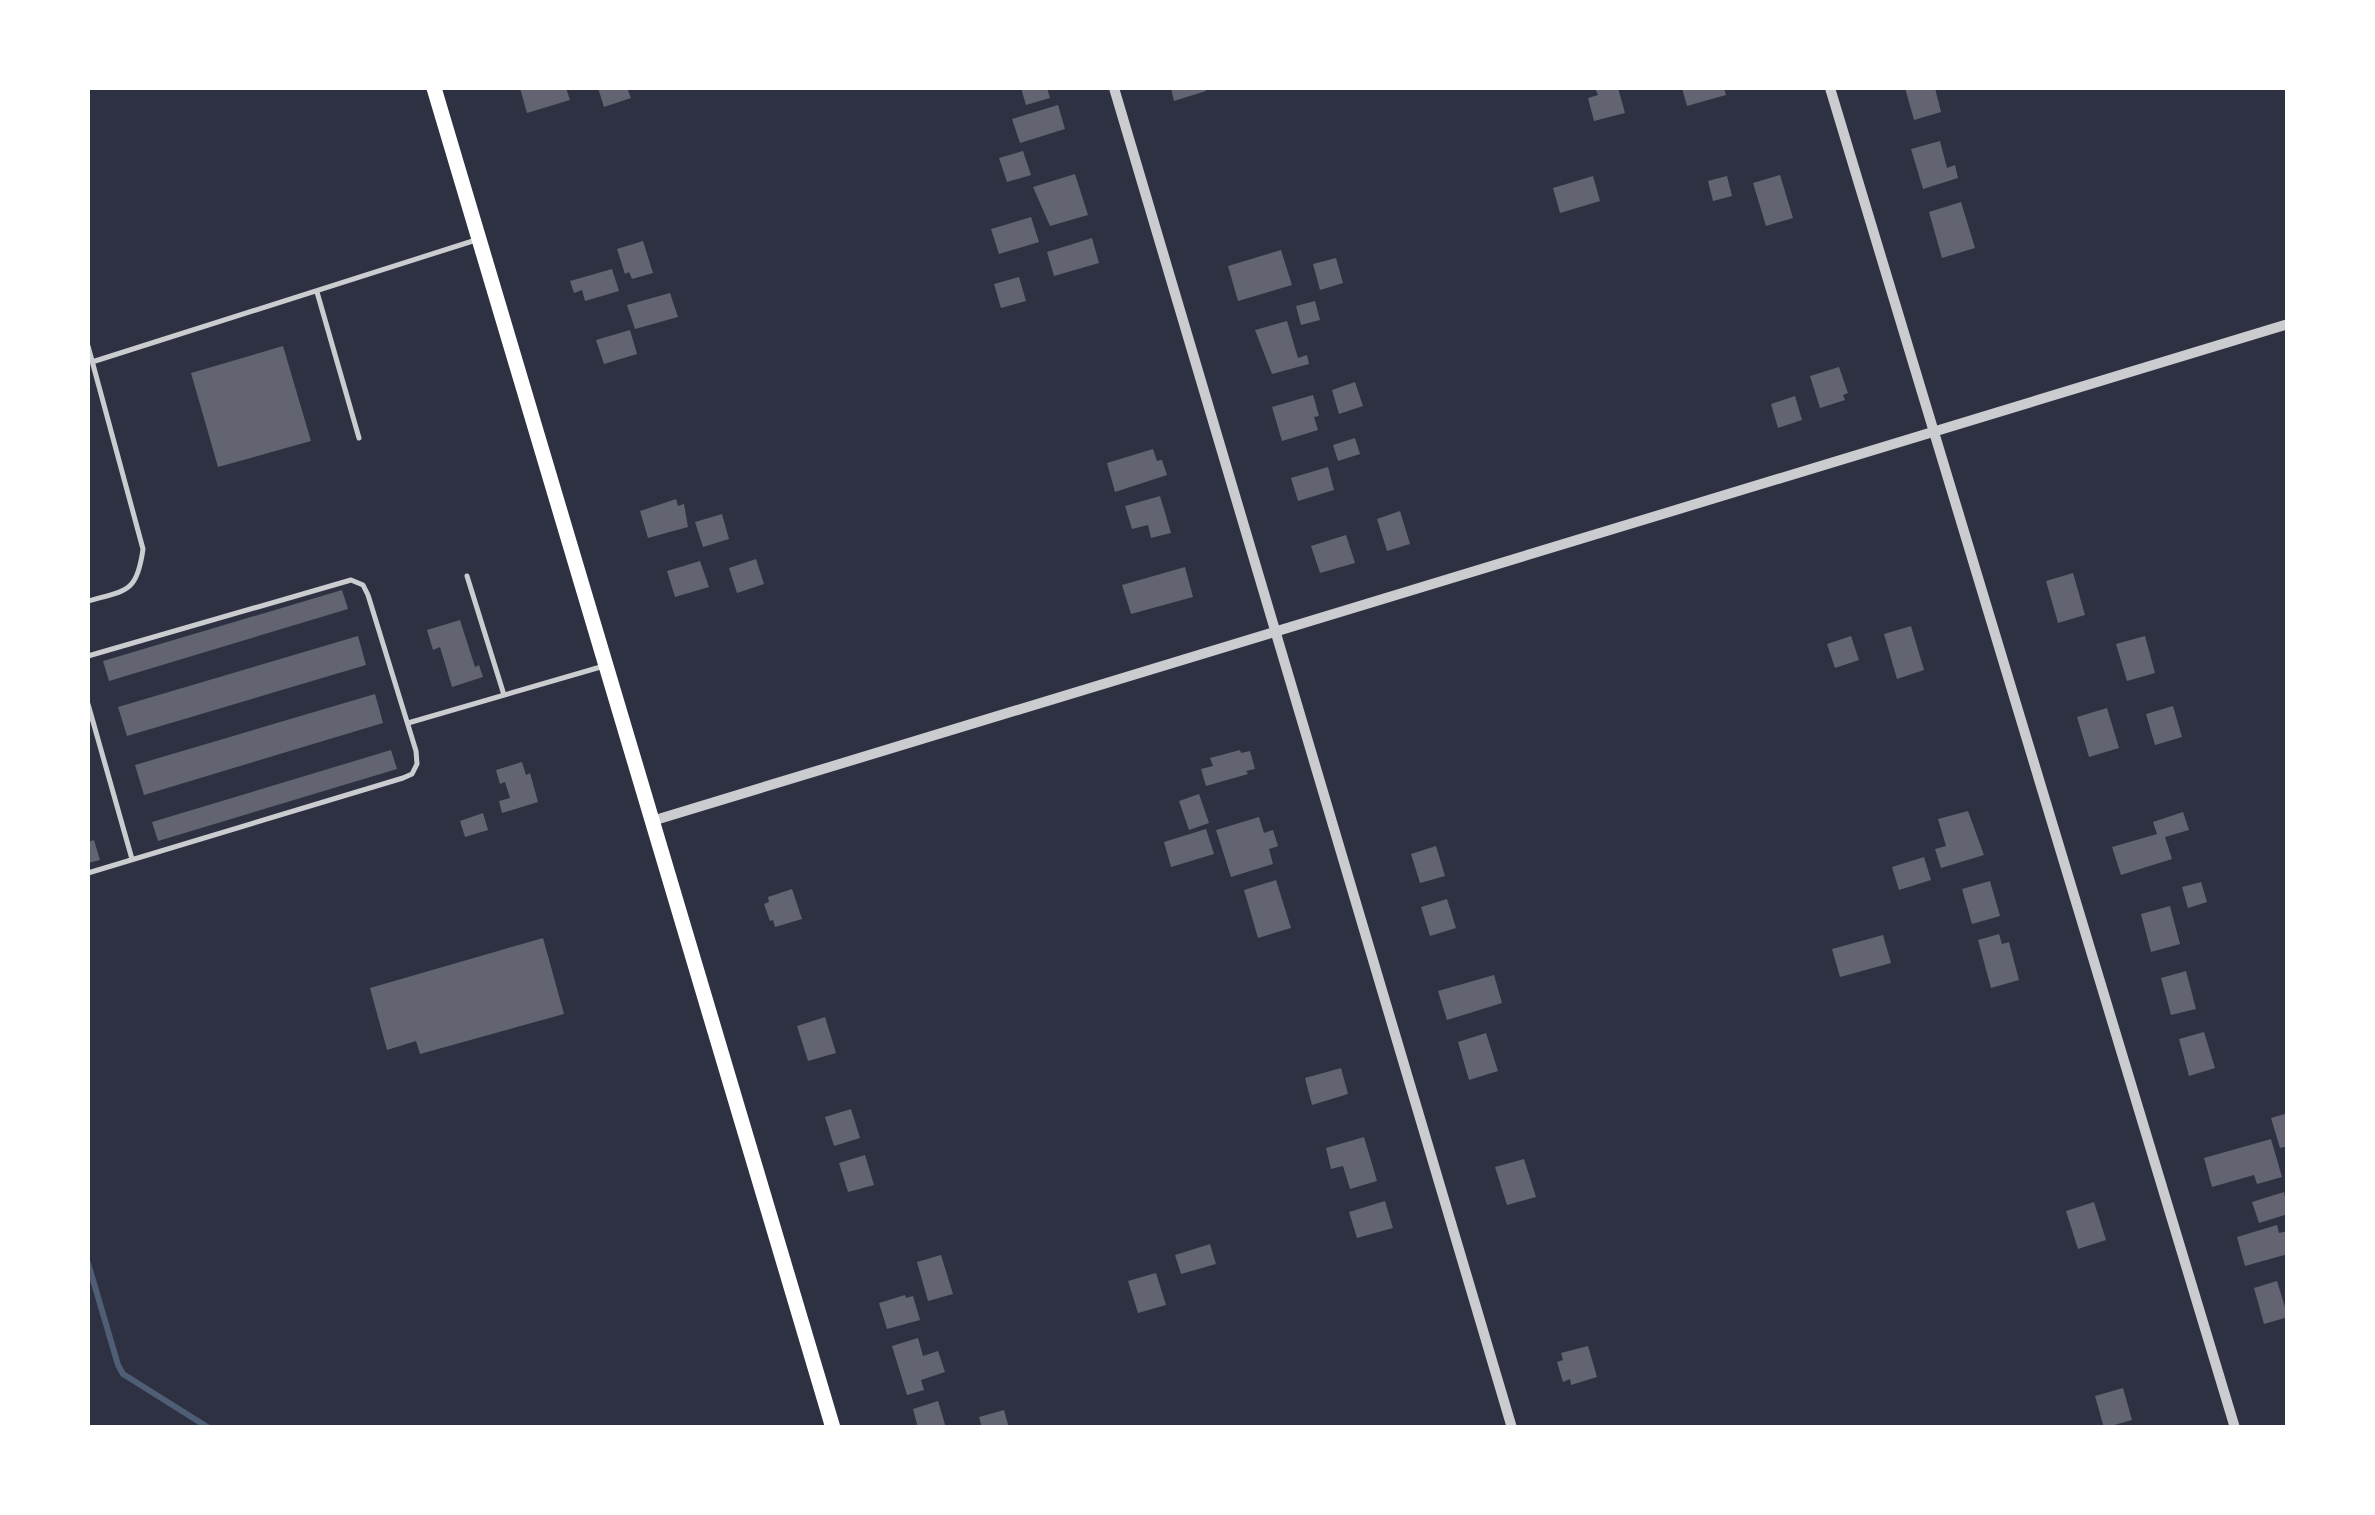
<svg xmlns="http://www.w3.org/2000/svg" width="2375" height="1515" viewBox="0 0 2375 1515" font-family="'Open Sans',sans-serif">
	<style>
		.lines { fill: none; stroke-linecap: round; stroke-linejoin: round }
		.stream { stroke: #4f5d75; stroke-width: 6 }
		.building { fill: #626471 }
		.service { stroke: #caccd0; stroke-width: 5 }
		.minor { stroke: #caccd0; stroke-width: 10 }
		.secondary { stroke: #fff; stroke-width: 15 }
	</style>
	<rect width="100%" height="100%" fill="#2d3142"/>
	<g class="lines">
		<path class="stream" d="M88 1263 118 1365 123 1374 209 1428"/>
	</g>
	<path class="building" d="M520 88H566L570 100 527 113Z
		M598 88H627L631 98 604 107Z
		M1021 88H1047L1050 98 1026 105Z
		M1171 88H1205L1206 91 1174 101Z
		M1595 88H1618L1625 113 1594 121 1588 98 1598 95Z
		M1682 88H1724L1726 95 1687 106Z
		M1905 88H1935L1941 112 1914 120Z
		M1058 105 1065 129 1020 143 1012 119Z
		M1940 141 1947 168 1955 165 1958 178 1923 189 1911 149Z
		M1023 151 1031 175 1007 182 999 158Z
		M1075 174 1088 215 1050 226 1033 187Z
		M1780 175 1793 218 1766 226 1753 183Z
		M1593 176 1600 201 1560 213 1553 188Z
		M1727 176 1732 196 1713 201 1708 181Z
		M1961 202 1975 248 1942 258 1929 212Z
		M1031 217 1039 242 999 254 991 229Z
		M1092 238 1099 263 1054 276 1047 252Z
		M643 241 653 273 632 279 629 272 625 274 617 249Z
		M1281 250 1292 285 1238 301 1228 266Z
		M1336 258 1343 283 1320 290 1313 264Z
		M612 269 619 291 585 301 582 290 574 293 570 281Z
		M1019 277 1026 301 1001 308 994 284Z
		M670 293 678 317 635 329 627 305Z
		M1315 301 1320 320 1301 325 1296 306Z
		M1287 321 1298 358 1307 355 1309 364 1272 374 1255 330Z
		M630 330 637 354 604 364 596 340Z
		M283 346 311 441 218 467 191 373Z
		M1839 367 1848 393 1843 395 1845 400 1820 408 1810 376Z
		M1355 382 1363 406 1339 414 1332 390Z
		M1313 395 1319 416 1314 417 1318 430 1282 441 1272 407Z
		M1795 396 1802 420 1778 428 1771 404Z
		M1355 438 1360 454 1338 461 1333 445Z
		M1153 449 1157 461 1162 460 1167 475 1115 492 1107 463Z
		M1328 467 1334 490 1298 501 1291 478Z
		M1160 496 1171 533 1151 538 1148 525 1132 529 1125 506Z
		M676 499 678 506 684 504 688 527 648 538 640 511Z
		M1400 511 1410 544 1387 551 1377 519Z
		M722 514 729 539 703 547 695 522Z
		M1346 535 1355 563 1320 573 1311 546Z
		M756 559 764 584 737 593 729 568Z
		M700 561 709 587 675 597 667 571Z
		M1185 567 1193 597 1131 614 1122 585Z
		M2073 573 2085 615 2058 623 2046 581Z
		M342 590 348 609 109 681 103 661Z
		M460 620 475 667 479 665 483 677 452 687 440 647 433 650 427 630Z
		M1911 626 1924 670 1897 679 1884 634Z
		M358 636 366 665 127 736 118 707Z
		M1851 636 1859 660 1835 668 1827 644Z
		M2145 636 2155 673 2127 681 2116 644Z
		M375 694 383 723 144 795 135 765Z
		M2173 706 2182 737 2155 745 2146 714Z
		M2107 708 2119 748 2089 757 2077 717Z
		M391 750 397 769 158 841 152 822Z
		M1240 750 1241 753 1250 751 1255 769 1246 771 1248 774 1206 786 1201 769 1213 766 1210 758Z
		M522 762 526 775 530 773 538 802 502 813 499 801 510 798 505 782 500 784 496 770Z
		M1199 794 1209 823 1189 830 1179 801Z
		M1968 811 1984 855 1941 868 1935 849 1946 846 1938 819Z
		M2183 812 2189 830 2165 837 2172 859 2121 875 2112 847 2157 834 2153 822Z
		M483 813 488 830 465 837 460 821Z
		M1259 817 1264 833 1273 830 1278 846 1269 849 1273 864 1231 877 1216 830Z
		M1206 829 1214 854 1171 867 1164 842Z
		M94 840 100 860 88 863V842Z
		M1436 846 1445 876 1420 883 1411 854Z
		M1924 857 1931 880 1899 890 1892 867Z
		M1276 880 1291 928 1258 938 1244 890Z
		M1990 881 2000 916 1972 924 1962 889Z
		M2201 882 2207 902 2188 908 2182 887Z
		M792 889 802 919 775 927 773 920 770 921 764 904 769 902 768 897Z
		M1447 899 1456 928 1430 936 1421 907Z
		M2170 906 2180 944 2151 952 2141 914Z
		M1999 934 2002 944 2009 942 2019 980 1991 988 1978 940Z
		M1883 935 1891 963 1840 977 1832 949Z
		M543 938 564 1014 420 1054 416 1041 387 1050 370 988Z
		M2186 971 2196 1009 2171 1015 2161 978Z
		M1494 975 1502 1003 1447 1020 1438 991Z
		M825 1017 836 1053 808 1061 797 1026Z
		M2204 1032 2215 1068 2189 1076 2179 1039Z
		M1486 1033 1498 1071 1469 1080 1458 1042Z
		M1341 1068 1348 1094 1312 1105 1305 1078Z
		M851 1109 860 1138 834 1146 825 1117Z
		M2288 1113V1146L2280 1148 2271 1118Z
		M1364 1137 1377 1181 1350 1189 1343 1166 1331 1169 1326 1148Z
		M2271 1139 2282 1177 2257 1184 2254 1175 2212 1187 2204 1158Z
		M865 1155 874 1185 848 1192 839 1163Z
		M1524 1159 1536 1197 1507 1205 1495 1167Z
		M2284 1192 2288 1214 2259 1223 2252 1202Z
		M1385 1201 1393 1228 1357 1238 1349 1212Z
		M2094 1202 2106 1240 2078 1249 2066 1211Z
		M2277 1225 2279 1233 2288 1231V1254L2245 1266 2237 1237Z
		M1210 1244 1216 1264 1181 1274 1175 1255Z
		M941 1255 953 1294 928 1301 917 1262Z
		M1156 1273 1166 1305 1138 1313 1128 1281Z
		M2277 1281 2288 1317 2264 1324 2254 1288Z
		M905 1295 906 1298 913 1296 920 1320 887 1329 879 1303Z
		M918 1338 923 1356 938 1351 945 1372 921 1380 924 1390 907 1395 892 1346Z
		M1588 1346 1597 1377 1571 1385 1570 1379 1563 1382 1557 1362 1563 1360 1561 1353Z
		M2123 1388 2132 1420 2104 1428 2095 1396Z
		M938 1401 946 1428H918L913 1409Z
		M1004 1410 1009 1428H982L979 1417Z"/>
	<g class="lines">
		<path class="service" d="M317 292 359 438
			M88 346 143 549C137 593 127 590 88 601
			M92 362 476 240
			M467 576 504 695
			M88 656 351 580 363 585 368 595 416 751 417 764 412 774 403 778 88 873
			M88 704 132 859
			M408 723 604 666"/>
		<path class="minor" d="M1114 88 1512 1428
			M1830 88 2235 1428
			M652 821 2288 324"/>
		<path class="secondary" d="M434 88 833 1428"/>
	</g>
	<rect width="2375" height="1515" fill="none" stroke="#ffffff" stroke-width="180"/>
</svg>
